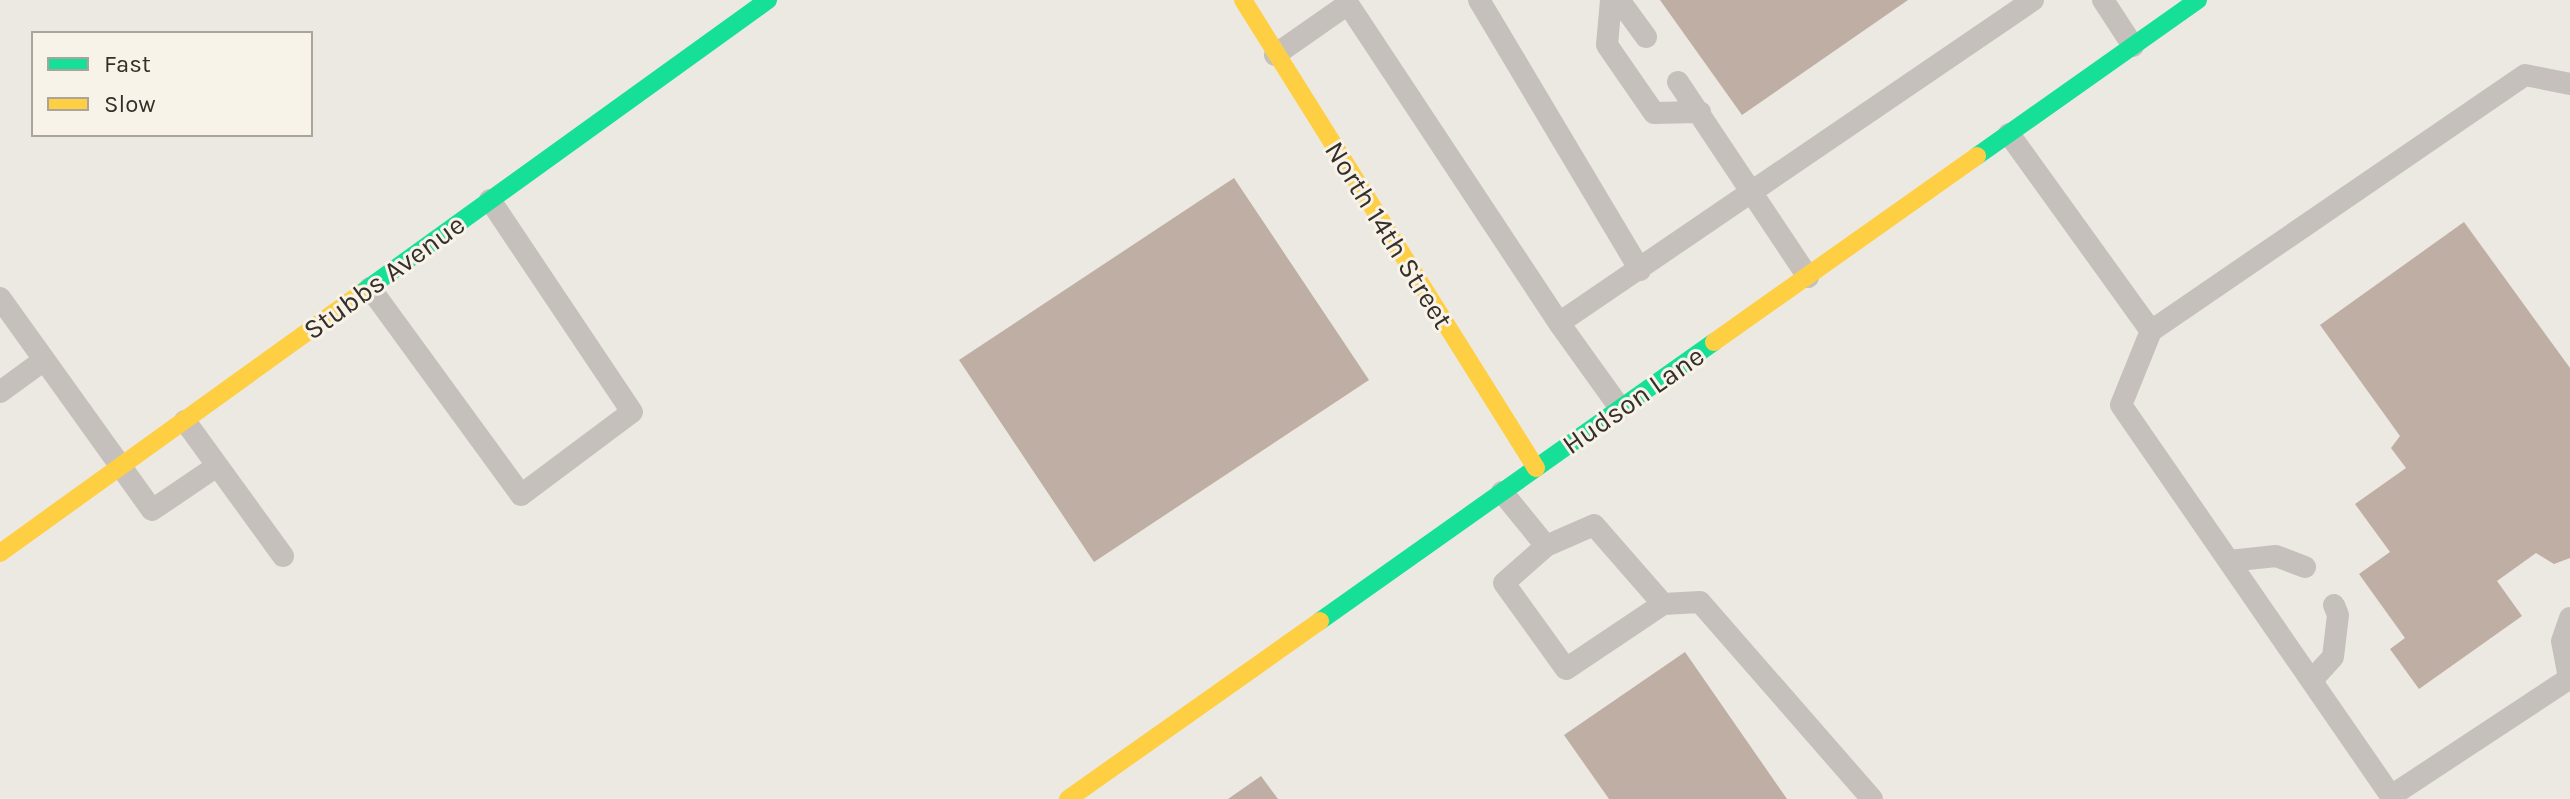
<svg xmlns="http://www.w3.org/2000/svg" width="2570" height="799" viewBox="0 0 2570 799" font-family="Karla,sans-serif">
	<style>
		.building { fill: #bfaea4 }
		.lines { fill: none; stroke-linecap: round; stroke-linejoin: round }
		.lane { stroke: #c5c0bb; stroke-width: 22 }
		.fast { stroke: #16e098; stroke-width: 18 }
		.slow { stroke: #ffcf43; stroke-width: 18 }
		.labels { text-anchor: middle; dominant-baseline: central; stroke-width: 6; stroke-linejoin: round; paint-order: stroke }
		.street-label { font-size: 28px; fill: #362e29; stroke: #f8f3e9 }
	</style>
	<rect width="100%" height="100%" fill="#ece8e2"/>
	<path class="building" d="M1660 0H1908L1742 115Z
		M1234 178 1369 380 1094 562 959 360Z
		M2464 222 2570 368V558L2554 564 2536 553 2497 581 2522 616 2419 689 2390 649 2405 638 2359 574 2390 552 2355 504 2406 468 2391 448 2400 436 2320 325Z
		M1685 652 1787 799H1609L1564 735Z
		M1261 776 1278 799H1228Z"/>
	<g class="lines">
		<path class="lane" d="M1479 0 1640 270
			M1611 0 1607 45 1654 113 1700 112
			M1619 0 1646 37
			M2103 0 2133 46
			M1275 55 1348 4 1559 323 1620 408
			M1678 82 1808 277
			M2009 134 2151 331 2525 75 2570 84
			M370 288 521 495 632 412 490 200
			M0 298 152 510 217 466
			M1559 323 2033 0
			M2151 331 2121 405 2393 799
			M0 392 44 360
			M185 421 283 556
			M1502 492 1546 546 1594 525 1663 604 1700 602 1872 799
			M1546 546 1504 583 1566 669 1663 604
			M2229 561 2276 556 2305 567
			M2569 678 2562 641 2570 618
			M2312 680 2333 657 2338 615 2334 605
			M2391 796 2570 678"/>
		<path class="fast" d="M1977 156 2198 0
			M360 294 768 0
			M1320 621 1714 342"/>
		<path class="slow" d="M1243 0 1536 468
			M1714 342 1977 156
			M0 553 360 294
			M1068 799 1320 621"/>
	</g>
	<g class="labels">
		<g class="street-label">
			<text transform="translate(1389 235) rotate(58)">North 14th Street</text>
			<text transform="translate(384 277) rotate(-36)">Stubbs Avenue</text>
			<text transform="translate(1633 400) rotate(-35)">Hudson Lane</text>
		</g>
	</g>
	<rect x="32" y="32" width="280" height="104" fill="#f8f3e9" stroke="#aaa49c" stroke-width="2"/>
	<rect x="48" y="58" width="40" height="12" fill="#16e098" stroke="#aaa49c" stroke-width="2"/>
	<text x="104" y="72" font-size="24" fill="#362e29">Fast</text>
	<rect x="48" y="98" width="40" height="12" fill="#ffcf43" stroke="#aaa49c" stroke-width="2"/>
	<text x="104" y="112" font-size="24" fill="#362e29">Slow</text>
</svg>
